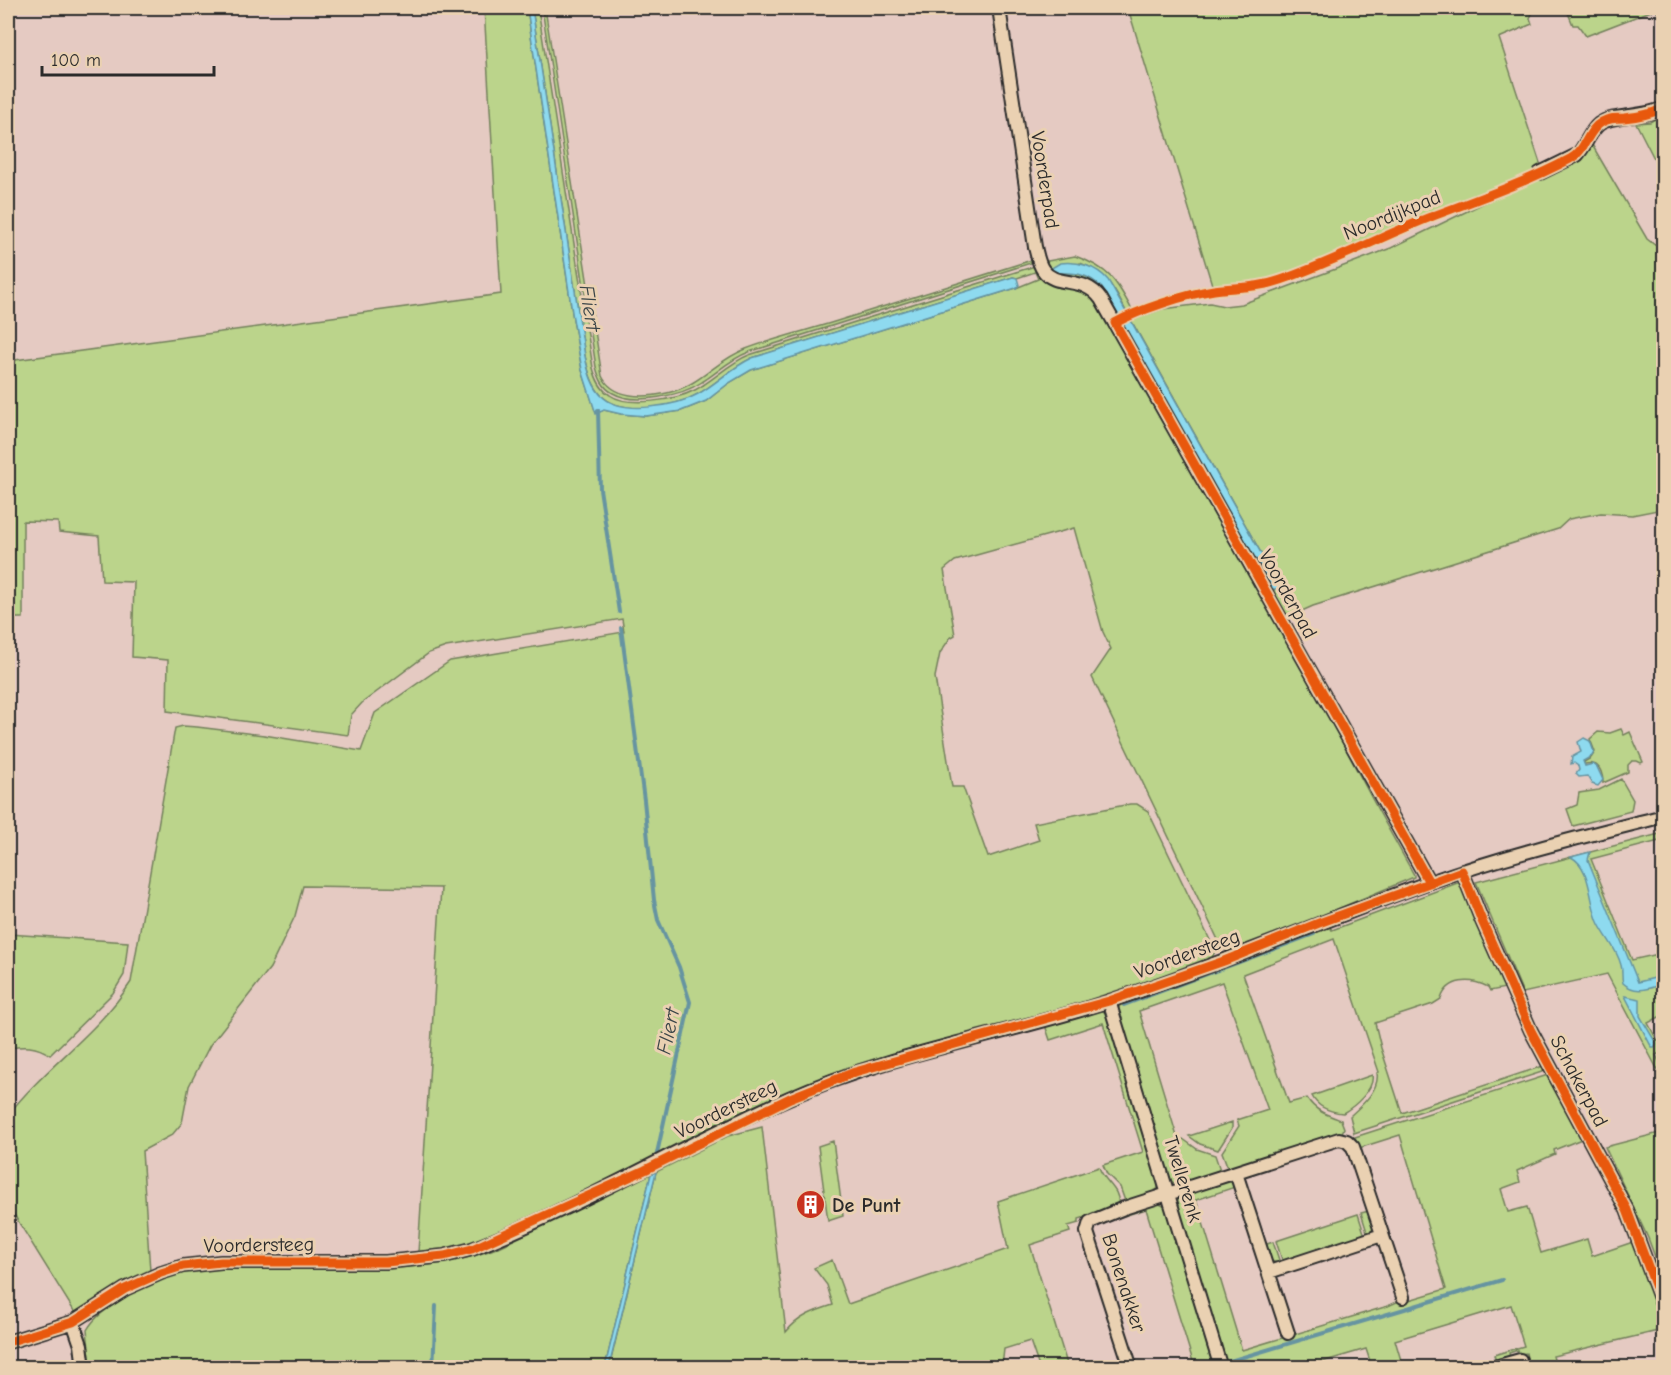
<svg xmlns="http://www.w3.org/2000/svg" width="1671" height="1375" viewBox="0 0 1671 1375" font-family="'Comic Neue',sans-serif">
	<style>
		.green { fill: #bbd48b; stroke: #73805b; stroke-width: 1.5 }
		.water { fill: #8edaef; stroke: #6694a1; stroke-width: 1.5 }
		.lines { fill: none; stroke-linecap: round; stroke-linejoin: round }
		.stream { stroke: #6694a1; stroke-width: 4 }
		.minor-casing { stroke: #2b2b2b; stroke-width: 16 }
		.minor { stroke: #ead1b2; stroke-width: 12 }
		.cycleway-casing { stroke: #ead1b2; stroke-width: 13 }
		.cycleway { stroke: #e8590c; stroke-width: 9 }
		.labels { text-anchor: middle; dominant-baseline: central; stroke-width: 6; stroke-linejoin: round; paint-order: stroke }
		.street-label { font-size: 20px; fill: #2b2b2b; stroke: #ead1b2 }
		.poi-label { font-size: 20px; font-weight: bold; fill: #2b2b2b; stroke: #ead1b2; text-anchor: start }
		.water-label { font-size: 21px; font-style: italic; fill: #3a4548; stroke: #ead1b2 }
	</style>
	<rect width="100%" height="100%" fill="#e5cac2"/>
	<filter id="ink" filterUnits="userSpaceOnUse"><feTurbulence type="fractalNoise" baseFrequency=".0167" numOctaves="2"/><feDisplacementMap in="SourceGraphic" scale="12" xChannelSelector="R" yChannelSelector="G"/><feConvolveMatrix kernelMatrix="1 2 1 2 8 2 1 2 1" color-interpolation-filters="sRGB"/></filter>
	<g filter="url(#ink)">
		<path class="green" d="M484 8H527L573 319 582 370 596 413 604 410 621 414 646 416 681 411 706 401 729 383 751 370 1016 288 1038 279 1035 272 1017 278 1013 277 752 358C731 368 717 383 698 394 675 408 620 416 601 395 591 384 588 370 585 356L532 8H538L593 368C596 379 600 389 610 395 628 408 676 400 695 390 714 380 729 363 749 355L1035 266 1082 288 1099 302 1290 644 1378 810 1414 875V877L1232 953 1222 948 1092 677 1111 649 1103 632 1074 528 955 561 944 570 955 635 950 638 940 653 935 677 952 787H963L988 857 1039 840 1034 823 1130 804H1137L1148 811 1209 938 1215 951 1211 960 1064 1008 848 1067 784 1093 501 1231C474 1242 448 1252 418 1253L441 888 303 886 295 916 270 968 210 1045 189 1086 182 1123 172 1135 142 1151 150 1271 135 1278 78 1313 74 1311 8 1205V1115C45 1067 98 1033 131 982L175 728 183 726 197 727 264 735 361 751 375 713 450 661 624 632 622 619 446 647 429 653 362 703 351 715 348 735 167 711 168 660 132 657 134 582 102 581 99 536 59 532 58 522 23 521V618H8V361L501 294Z
			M542 8H545L602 376C613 399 644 398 667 393 700 386 716 360 746 349 775 338 805 331 834 322 901 301 968 280 1035 259L1034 262 749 352C730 359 718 372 702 382 683 395 635 406 613 393 603 388 599 378 596 367Z
			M1128 8H1535L1530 18 1532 24 1499 38 1542 169 1281 278 1253 285 1213 288Z
			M1566 8H1663V27L1656 9 1586 36 1578 25H1573Z
			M1663 114V176L1636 123 1650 122Z
			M1591 143 1647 239 1655 245 1663 241V509L1632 515 1601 513 1569 519 1558 529 1313 606 1284 619 1121 323 1144 362 1274 590 1280 587 1131 320 1163 309 1210 303 1224 306 1242 304 1341 267 1391 248 1484 203 1563 169 1578 159Z
			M1075 256C1109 268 1117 281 1133 312L1127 313C1114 289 1108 273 1080 263L1060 272C1085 271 1098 281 1110 302 1113 308 1117 314 1118 319L1102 296 1056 277 1042 262Z
			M1621 729 1624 735 1630 732 1643 762 1641 763 1637 761H1632L1628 765V772L1603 783C1603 777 1601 765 1593 764 1590 763 1587 764 1584 764V762L1591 758 1595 752 1590 739 1598 732 1610 733Z
			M1621 779 1633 800 1631 811 1573 826 1567 809 1577 805 1579 793 1599 790Z
			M1663 833V840L1591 859 1632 960 1663 953V1015L1648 1023 1657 1040 1659 1039 1663 1051 1656 1055 1663 1070V1080L1607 974 1523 993 1476 882Z
			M1460 882 1505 988 1490 991 1488 987C1471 978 1448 978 1441 999L1433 1004 1375 1023 1381 1048 1402 1113 1543 1066H1546L1548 1070 1354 1133 1350 1116C1361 1106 1380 1090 1377 1073L1379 1072 1334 939 1243 974 1289 1103 1307 1098C1315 1111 1327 1115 1341 1120L1344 1128 1342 1133 1228 1168 1222 1152 1239 1126 1237 1120 1268 1110 1222 982 1139 1011 1178 1140 1183 1139 1197 1149 1215 1155 1220 1170V1172L1177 1185 1168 1179 1117 1012 1121 1003 1329 926 1332 930Z
			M8 934 128 942 124 975 113 993 50 1055C36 1045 24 1046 8 1048Z
			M1100 1009 1108 1015 1159 1185 1156 1192 1128 1203 1125 1201 1120 1187 1107 1174 1103 1165 1143 1152 1103 1023 1050 1040 1045 1025Z
			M1372 1075C1375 1089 1355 1106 1343 1113 1331 1112 1318 1108 1312 1096Z
			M1548 1075 1584 1138 1554 1150 1555 1154 1517 1171 1520 1182 1501 1189 1508 1212 1527 1207 1541 1253 1587 1239 1592 1256 1633 1242 1663 1326V1348L1658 1331 1553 1356 1556 1367H1529L1526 1353 1520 1354 1518 1350 1509 1353 1510 1357 1496 1361 1494 1355 1524 1346 1511 1305 1395 1340 1403 1367H1372L1366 1349 1305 1367 1225 1368 1176 1204 1179 1197 1226 1181 1231 1182 1235 1187 1196 1200 1242 1350 1388 1306 1399 1301 1409 1300 1446 1289 1400 1135 1359 1148 1355 1137Z
			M1232 1122V1128L1218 1150 1200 1144 1189 1136Z
			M762 1127 786 1332C799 1316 814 1311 833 1305L827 1285 814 1268 832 1260 848 1304 1008 1249 998 1201 1099 1167C1104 1183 1121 1188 1118 1206L1079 1219V1223L1068 1226 1070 1232 1030 1245 1068 1367H1039L1030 1341 1004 1349 1002 1367 609 1368 656 1172 728 1136Z
			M1663 1132H1664L1663 1278 1648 1238 1605 1147Z
			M833 1141 843 1216 828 1221 818 1146Z
			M651 1174 605 1367H91L87 1330C95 1316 107 1309 121 1300 142 1286 166 1276 192 1270 218 1265 247 1266 274 1267 348 1268 429 1276 499 1247Z
			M1158 1203 1167 1208 1216 1367H1186L1194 1365 1146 1209 1101 1223 1100 1221Z
			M1369 1211C1372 1220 1377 1228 1368 1235L1361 1213Z
			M1358 1214 1365 1236 1283 1263 1276 1241Z
			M1273 1242 1280 1263 1270 1261 1264 1245Z"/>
		<path class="water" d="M527 8H532L585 356C588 371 592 388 604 398 624 415 677 406 698 394 717 383 731 368 752 358L1013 277 1017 278 1019 285 1016 288 751 370 729 383 706 401 681 411 646 416 621 414 604 410 596 414 582 370 573 319Z
			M1060 263C1078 261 1096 266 1108 280L1280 587 1278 589H1272L1102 288C1088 273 1073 272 1053 273L1050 269Z
			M1584 738 1590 741 1594 752 1592 756 1583 761 1585 766 1593 764 1597 767 1603 780 1598 786 1592 784 1587 776 1579 777 1576 774 1579 770 1578 766 1574 763 1571 764 1572 757 1581 752 1578 742Z
			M1590 852 1588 860 1638 982 1663 976V984C1649 988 1636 995 1623 983 1621 977 1623 971 1621 965 1617 949 1606 938 1599 924 1589 905 1592 867 1571 857Z
			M1625 996 1640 999V1016L1656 1043 1655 1047H1652L1650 1044Z
			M656 1172 609 1367H605L651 1174Z"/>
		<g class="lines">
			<path class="stream" d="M598 410 600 489 619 612
				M621 628 644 800 654 900 658 920 679 967 690 1002 656 1158
				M1124 1005 1314 934
				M1230 1361 1502 1280
				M433 1368 436 1306
				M1208 1368 1209 1367"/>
			<defs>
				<path id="minor" d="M999 8 1035 247C1037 254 1038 263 1043 270 1056 289 1083 274 1101 299L1429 882
					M1540 173 1577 155C1586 146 1589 132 1599 124 1613 114 1644 118 1664 108
					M1462 871 1482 921 1531 1031 1627 1210 1664 1309
					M1109 1001 1221 1368
					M1236 1173 1288 1333
					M1269 1272 1382 1235
					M73 1322 81 1345 84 1368
					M8 1342 73 1322 125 1289 161 1273 183 1266 221 1262H386L444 1256 472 1249C581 1206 683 1145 789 1098 891 1053 1007 1035 1113 1000 1220 965 1324 920 1430 882 1506 855 1585 836 1664 816
					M1131 1368 1087 1232 1090 1222 1124 1208 1339 1139 1347 1141 1353 1147 1403 1297
					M1491 1368 1520 1360"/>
			</defs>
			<use href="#minor" class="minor-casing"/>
			<use href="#minor" class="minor"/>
			<defs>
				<path id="cycleway" d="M1429 882 1115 323C1138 310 1187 294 1214 290 1237 287 1258 288 1281 280 1331 263 1378 238 1428 218 1475 200 1525 183 1570 159 1586 151 1587 130 1602 122 1609 118 1616 118 1624 118 1637 117 1651 114 1664 108
					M8 1342 73 1322 125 1289 161 1273 183 1266 221 1262H386L444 1256 472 1249 645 1170 790 1098 855 1072 1109 1001 1224 961 1319 923 1462 871 1482 921 1531 1031 1627 1210 1664 1309"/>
			</defs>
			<use href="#cycleway" class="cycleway-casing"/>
			<use href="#cycleway" class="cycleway"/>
		</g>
	</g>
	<defs>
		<symbol id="building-disc" viewBox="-11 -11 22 22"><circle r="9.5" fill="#c8321e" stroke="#ead1b2"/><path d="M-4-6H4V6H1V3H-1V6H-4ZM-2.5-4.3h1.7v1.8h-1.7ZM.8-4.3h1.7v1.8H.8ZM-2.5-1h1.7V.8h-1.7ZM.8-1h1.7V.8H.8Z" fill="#fff"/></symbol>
	</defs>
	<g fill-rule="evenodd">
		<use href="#building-disc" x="794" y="1188" width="33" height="33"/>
	</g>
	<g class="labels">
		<g class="street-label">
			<text transform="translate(1045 180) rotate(81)">Voorderpad</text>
			<text transform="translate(1392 215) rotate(-22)">Noordijkpad</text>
			<text transform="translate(1288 594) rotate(61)">Voorderpad</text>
			<text transform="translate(1187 954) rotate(-20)">Voordersteeg</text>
			<text transform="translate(1579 1081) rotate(62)">Schakerpad</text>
			<text transform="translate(726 1109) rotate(-26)">Voordersteeg</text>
			<text transform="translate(1183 1179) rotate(73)">Twellerenk</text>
			<text transform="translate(259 1245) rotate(-1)">Voordersteeg</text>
			<text transform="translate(1124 1283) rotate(72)">Bonenakker</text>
		</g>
		<g class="poi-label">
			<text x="832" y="1205">De Punt</text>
		</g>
		<g class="water-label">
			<text transform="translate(590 308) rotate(81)">Fliert</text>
			<text transform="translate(668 1031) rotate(-78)">Fliert</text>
		</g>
	</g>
	<rect width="1671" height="1375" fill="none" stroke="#ead1b2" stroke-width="30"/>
	<rect x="15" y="15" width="1641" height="1345" fill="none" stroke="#2b2b2b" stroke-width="2" filter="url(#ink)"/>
	<path d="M42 66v9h172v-9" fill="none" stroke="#2b2b2b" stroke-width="3"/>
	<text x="51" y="66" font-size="18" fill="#2b2b2b" stroke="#ead1b2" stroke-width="4.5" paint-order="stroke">100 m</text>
</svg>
